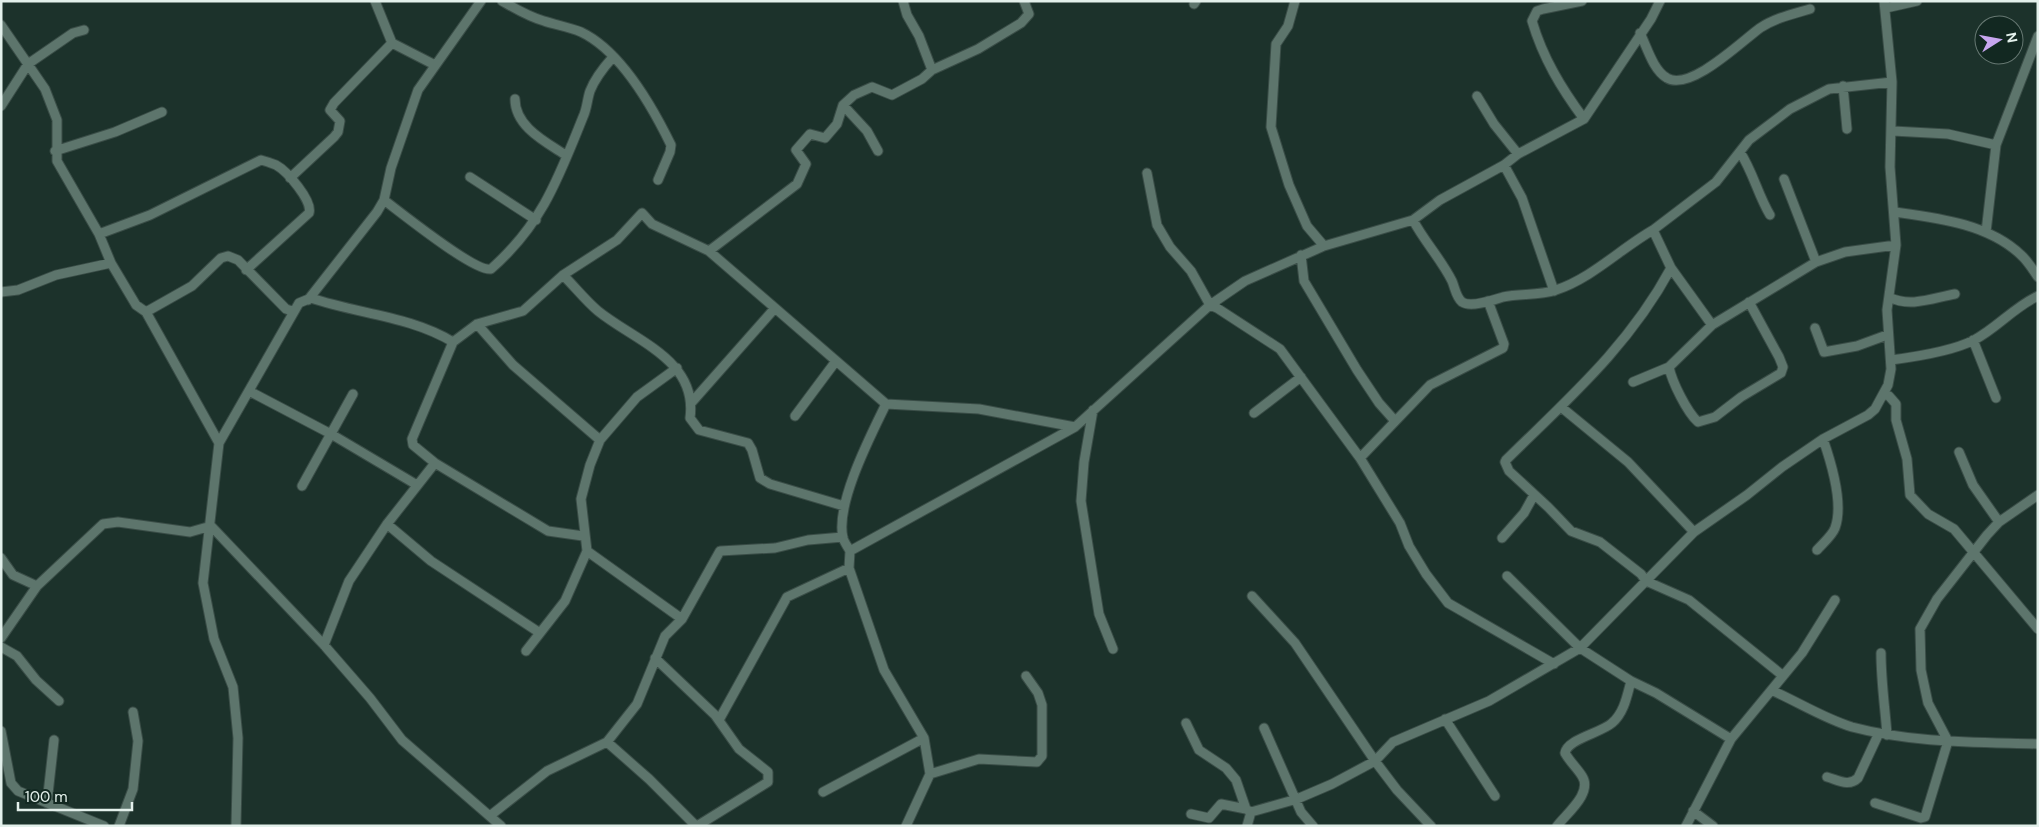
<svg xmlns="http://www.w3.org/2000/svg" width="2039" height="827" viewBox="0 0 2039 827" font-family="'DM Sans',sans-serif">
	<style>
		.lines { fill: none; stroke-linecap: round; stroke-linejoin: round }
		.minor-casing { stroke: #3a4d47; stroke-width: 11 }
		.minor { stroke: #5d756c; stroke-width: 9 }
	</style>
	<rect width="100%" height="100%" fill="#1c322b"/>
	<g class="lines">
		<defs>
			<path id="minor" d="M375 1 392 43 435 65
				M502 1C516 9 529 17 544 21 556 25 569 27 581 32 621 51 652 106 671 145L670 152 658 180
				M903 1 907 15 919 36 932 70
				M1295 1 1288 26 1276 44 1271 127 1289 185 1307 226 1324 246
				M1582 1 1543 9 1537 11 1532 21C1543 58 1561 88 1584 119
				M1194 4 1196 1
				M1886 8 1917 1
				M1 25 45 89 57 120V161L99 234 111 263
				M1640 33C1647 47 1653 70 1667 78 1690 92 1742 41 1760 28 1775 18 1793 14 1810 9
				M1892 82 1829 89 1790 109 1749 140 1716 182 1653 230 1671 268 1712 325 1816 262 1845 252 1896 245
				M1843 86 1847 129
				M1477 96 1494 124 1518 154
				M515 99C515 127 546 142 567 156
				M843 105 867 131 878 151
				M1 106 28 64 73 33 84 30
				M1893 131 1948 134 1996 145
				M55 151 115 132 162 112
				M1740 152C1753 172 1758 195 1770 215
				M1504 165 1522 198 1554 291
				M1147 173 1157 225 1170 247 1191 271 1210 305 1217 308 1280 349 1360 458 1400 523 1409 546 1426 574 1448 603 1554 664
				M470 177 536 220
				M290 178 334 137 338 132 340 121 330 110 334 103 392 43
				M1784 179 1816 262
				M384 200C400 212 476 273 491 269 542 224 558 179 583 117 587 109 587 100 590 91 595 78 604 67 613 57
				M1895 212C1938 218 1989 224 2021 255 2028 261 2033 270 2038 277
				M1413 220C1424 241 1441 259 1452 281 1455 288 1456 297 1462 302 1471 308 1493 300 1503 297 1520 293 1538 296 1556 290 1592 278 1620 249 1653 230
				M1986 232 1996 145 2038 36
				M99 234 150 215 261 160C265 161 271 163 276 165 287 171 313 201 309 213L246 270
				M709 251 797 184 806 164 796 150 810 134 825 138 837 124 843 105 854 95 872 87 892 95 922 79 932 70 978 49 1021 23 1029 14 1024 1
				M1301 255 1304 281 1357 370 1379 403 1395 421
				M1671 268C1629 346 1569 398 1506 460L1505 462 1509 471 1548 507 1571 531 1600 542 1641 574 1646 581 1689 600 1782 675
				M563 275C575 287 586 301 598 311 635 341 698 360 690 418L699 430 748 443 752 450 760 478 770 484 844 506
				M1 292 18 290 56 275 111 263 136 305 146 312 219 443
				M1889 297C1910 308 1933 298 1955 294
				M308 300 377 212 384 200 391 168 418 90 481 1
				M146 312 192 286 221 258 228 256 238 260 286 309 292 311
				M477 324 513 365 600 440
				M1712 325 1669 367C1672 382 1687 412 1698 422L1715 417 1741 397 1781 373 1783 367 1779 357 1749 302
				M1815 328 1824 352 1857 346 1887 335
				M1973 340 1996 398
				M453 342 412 439 413 445 435 463 548 531 583 536
				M1891 360C1914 357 1953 351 1974 340 1997 328 2014 307 2038 296
				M1633 382 1669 367
				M249 391 331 434 417 485
				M1884 394 1889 396 1896 404V420L1907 459 1910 495 1928 514 1954 529 2038 629
				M692 402 775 308
				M1561 407 1628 462 1694 532
				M1093 410 1084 462 1081 501 1099 614 1113 649
				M1254 413 1301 377
				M795 416 836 361
				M1959 452 1973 485 1999 522
				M1360 458 1430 385 1503 348 1504 344 1488 301
				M302 486 353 394
				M387 524 431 561 540 633
				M1502 538 1524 513 1534 495
				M1817 550C1822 544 1832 536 1835 528 1844 504 1831 462 1823 439
				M587 551 682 619
				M850 551C848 547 844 542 843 538 835 504 871 435 886 404
				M1 558 13 575 37 586
				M1507 576 1580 648 1631 681 1656 693 1731 739
				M1252 596 1295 643 1375 761 1397 790 1431 826
				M1 638 37 586 103 524 118 522 190 532 211 526 324 645 370 698 402 740 501 826
				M324 645 349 581 387 524 435 463
				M1 647 17 656 36 680 59 701
				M526 651 565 601 587 551 581 499 590 465 600 440 637 397 677 368
				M1881 653C1881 681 1885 707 1887 735
				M655 658 715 715 739 749 768 772V782L697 826
				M1773 691C1798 702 1825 719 1852 727 1912 743 1976 742 2038 744
				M1445 719 1495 796
				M719 720 787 597 849 568
				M1186 723 1199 750 1226 768 1236 780 1246 809 1251 812
				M1264 728 1301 812 1313 826
				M1 731 11 783 18 791 104 826
				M607 742 649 779 696 826
				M930 774 979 759 1037 762 1042 756V705L1038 693 1026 676
				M1827 777C1838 780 1849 787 1858 778L1879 733
				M823 792 924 738
				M47 803 54 740
				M1875 803 1921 818 1925 817 1948 741 1928 703 1921 670 1920 629 1937 599 1987 535 1999 522 2038 495
				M1693 811 1713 826
				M1191 814 1209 818 1221 804 1246 809
				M491 815 547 771 607 742 637 704 665 636 682 619 720 551 775 548 808 540 843 537
				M119 826 133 789 138 741 133 712
				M236 826 238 738 233 687 214 639 203 583 219 443 299 303 311 298C358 314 410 316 453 342L477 324 523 311 563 275 617 240 642 213 652 224 709 251 886 404 979 409 1075 427
				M906 826 930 774 924 738 884 670 849 568 850 551 1075 427 1210 305 1245 281 1324 246 1413 220 1440 200 1504 165 1518 154 1584 119 1651 19 1660 1
				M1247 826 1251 812 1297 799 1332 784 1375 761 1393 742 1489 701 1580 648 1694 532 1747 495 1782 467 1823 439 1868 415 1875 409 1888 385 1891 369 1887 310 1896 245 1890 167 1892 82 1884 1
				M1557 826C1567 813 1593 793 1582 776 1577 768 1570 762 1565 753 1567 739 1601 733 1612 723 1624 713 1627 696 1631 681
				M1686 826 1731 739 1802 653 1835 600"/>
		</defs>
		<use href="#minor" class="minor-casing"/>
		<use href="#minor" class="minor"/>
	</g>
	<rect width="2039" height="827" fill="none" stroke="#e3f0eb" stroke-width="5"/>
	<g transform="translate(1999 40) rotate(79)"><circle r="24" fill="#122821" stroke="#667872"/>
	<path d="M0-4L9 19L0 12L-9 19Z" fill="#c7a6ef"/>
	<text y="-8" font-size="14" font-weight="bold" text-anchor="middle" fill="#e3f0eb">N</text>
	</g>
	<path d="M18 802v8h114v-8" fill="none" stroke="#e3f0eb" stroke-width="2.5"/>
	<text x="25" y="802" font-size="15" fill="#e3f0eb" stroke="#122821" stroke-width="4" paint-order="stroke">100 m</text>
</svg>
